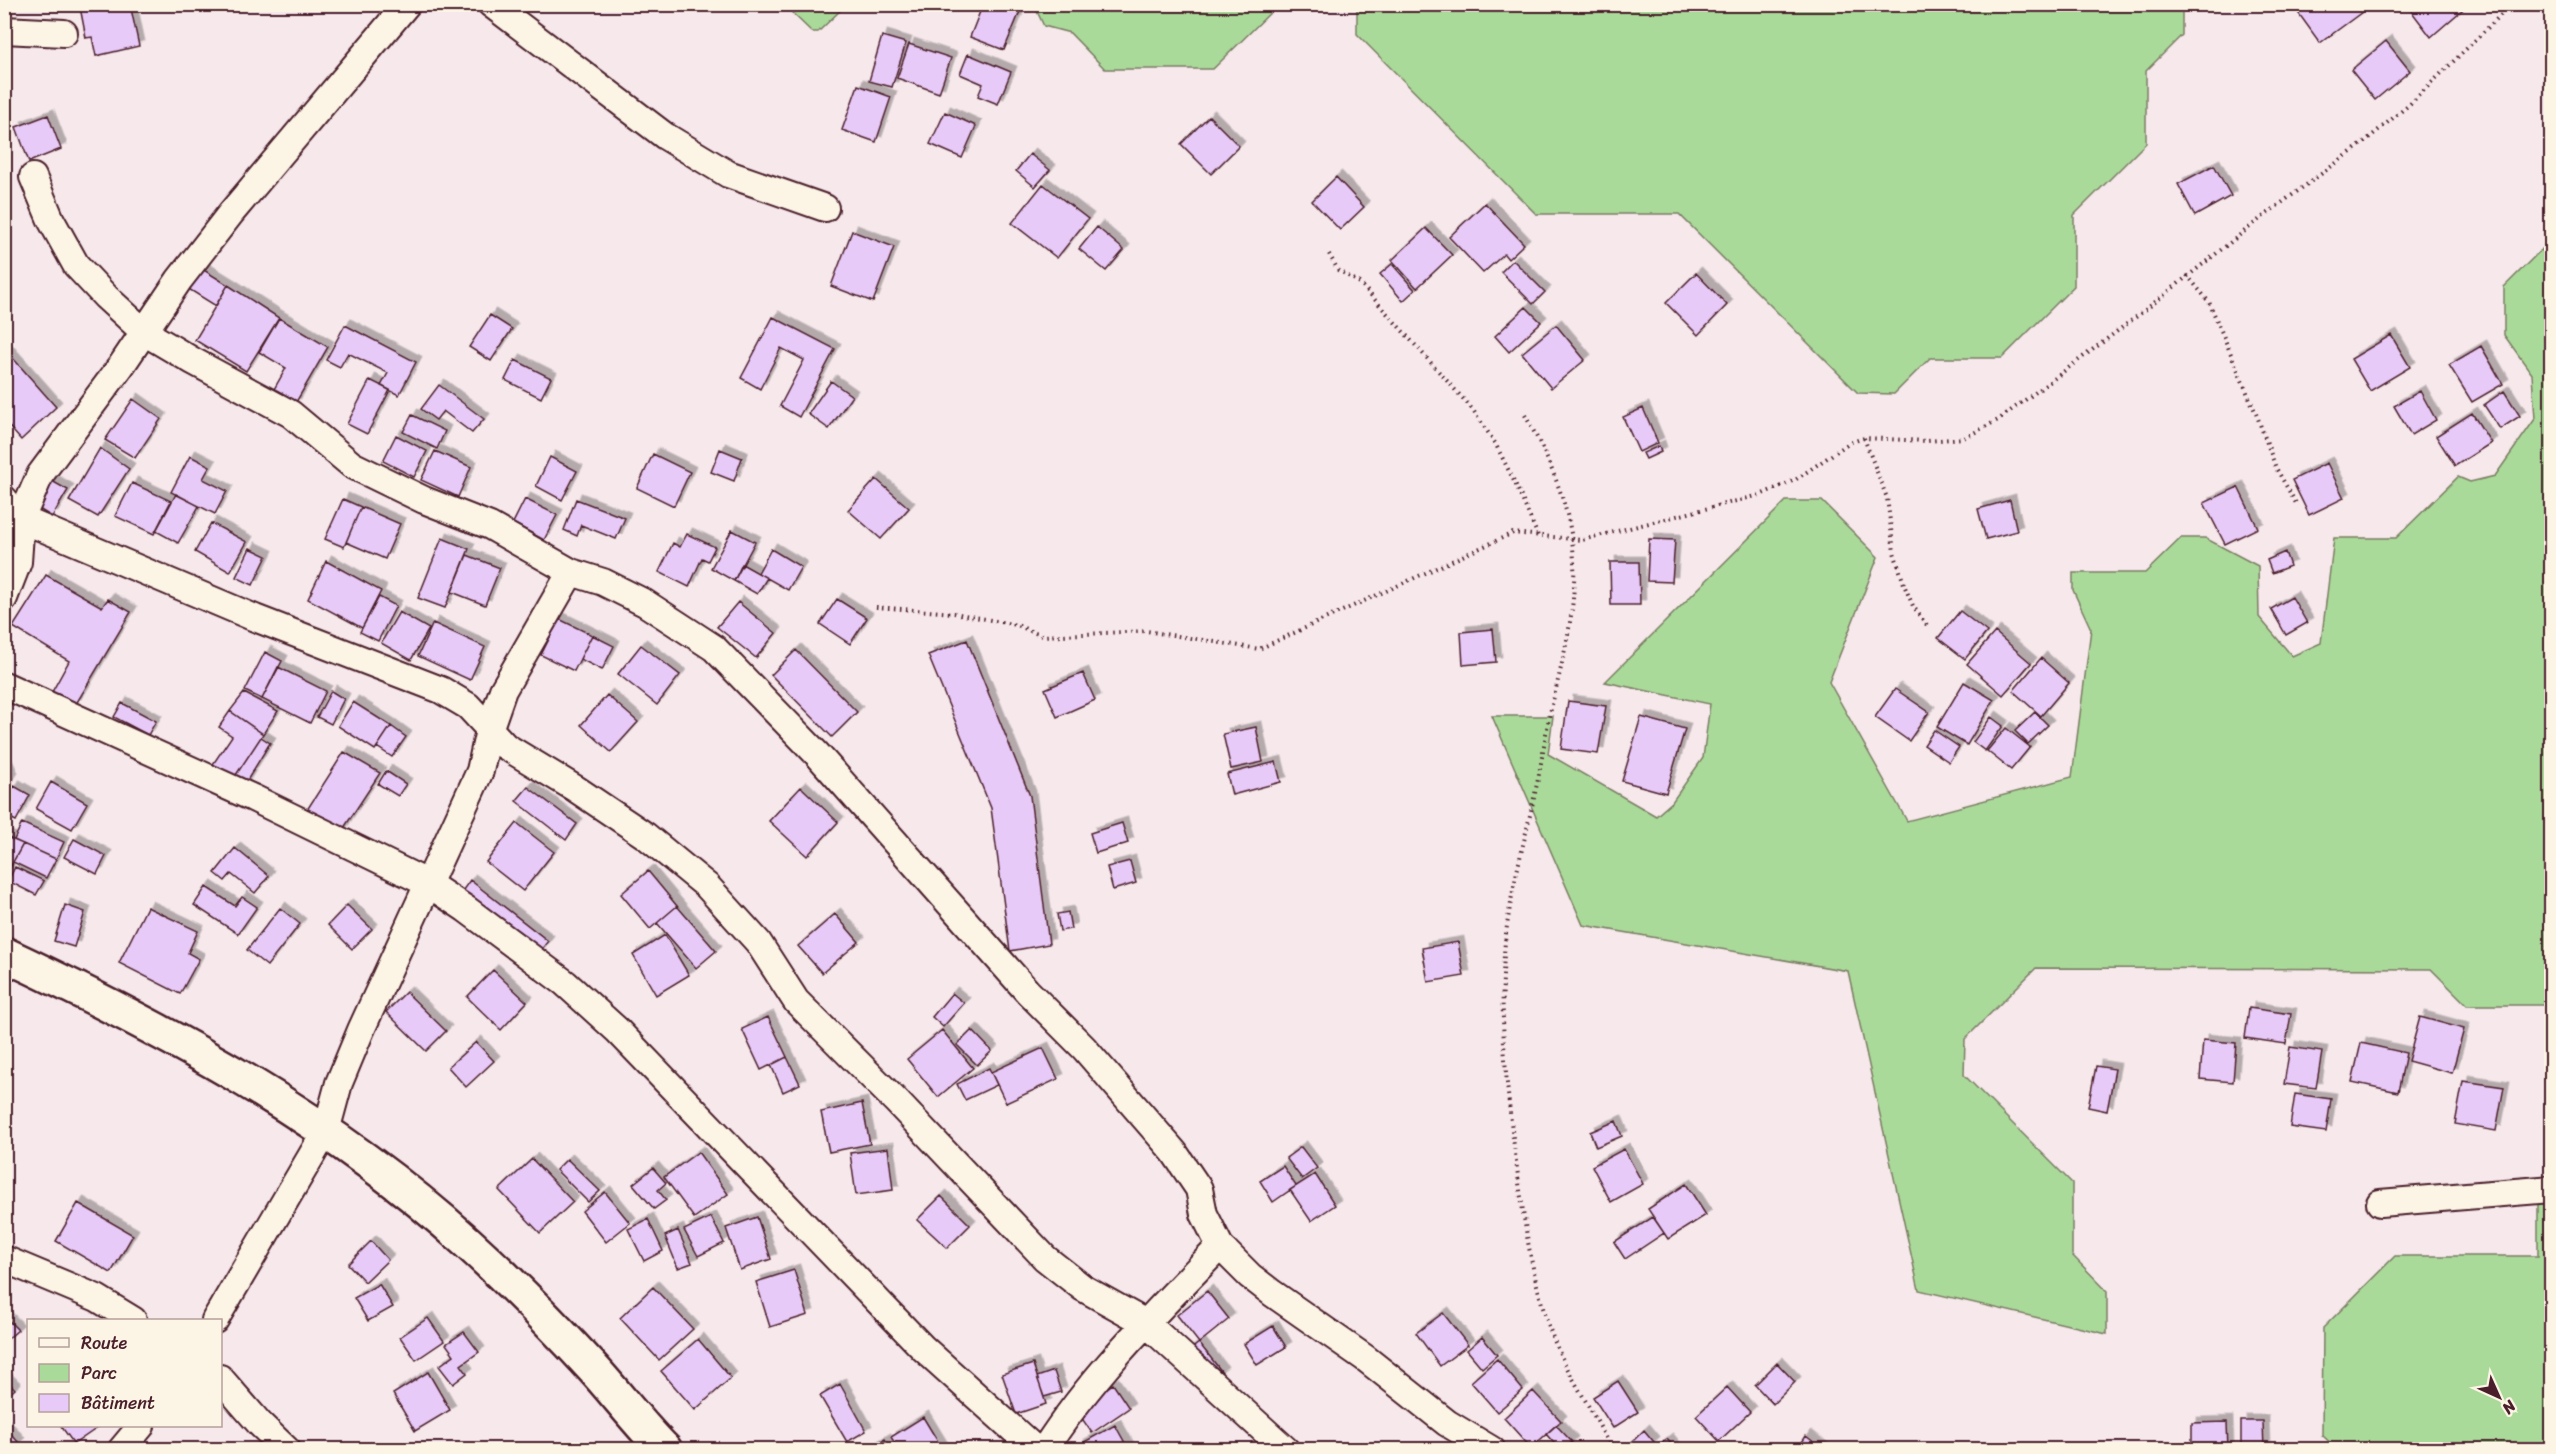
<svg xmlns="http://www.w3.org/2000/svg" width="2556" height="1454" viewBox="0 0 2556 1454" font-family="Sriracha,sans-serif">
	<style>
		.green { fill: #aada9a; stroke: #7a7c62; stroke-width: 1.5 }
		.building { fill: #e8caf8; stroke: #4a1f2b; stroke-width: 1.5; filter: url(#shadow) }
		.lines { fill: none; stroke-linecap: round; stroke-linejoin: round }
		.street-casing { stroke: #4a1f2b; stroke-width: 30 }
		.secondary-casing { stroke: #4a1f2b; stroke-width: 38 }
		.path { stroke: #4a1f2b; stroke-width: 4; stroke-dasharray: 1.5 4.5; stroke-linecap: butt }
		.street { stroke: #fcf5e5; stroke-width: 26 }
		.secondary { stroke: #fcf5e5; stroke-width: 33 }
	</style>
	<defs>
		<filter id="shadow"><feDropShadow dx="5.5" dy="-5.5" stdDeviation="0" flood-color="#0004"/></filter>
	</defs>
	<rect width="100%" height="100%" fill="#f6e8eb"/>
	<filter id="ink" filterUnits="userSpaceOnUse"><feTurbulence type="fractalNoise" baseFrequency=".0167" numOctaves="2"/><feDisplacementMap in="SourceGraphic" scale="12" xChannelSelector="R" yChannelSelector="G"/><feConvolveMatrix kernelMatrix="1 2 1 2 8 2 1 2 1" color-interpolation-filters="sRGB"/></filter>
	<g filter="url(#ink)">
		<path class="green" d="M1357 4H2182V35L2146 71V143L2074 215V286L2002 358H1930L1894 394 1858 393 1679 214H1536L1357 34Z
			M784 5H846L818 32H812Z
			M1034 5H1278L1213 69H1105L1070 33 1044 26Z
			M2551 240V1005H2467L2431 969 2036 968 1965 1039 1964 1075 2072 1183V1255L2107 1291V1334L1919 1290 1848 971 1583 925 1492 716H1553L1548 754 1656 816 1672 802 1703 758 1710 704 1605 682 1786 501H1822L1878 557 1829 682 1907 821 2072 777 2091 629 2073 590V573H2145L2181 538H2205L2258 566 2259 617 2292 656 2321 643 2334 538H2396L2458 477 2470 482 2495 476 2535 419 2532 374 2504 335V287Z
			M2551 1171V1449H2337L2322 1435 2323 1328 2395 1256H2538V1184Z"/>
		<path class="building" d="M93 4H130L139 46 96 56 92 37 86 38 80 7Z
			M983 4H1011L1021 9 1004 50 970 37Z
			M2298 4H2373L2320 43 2294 7Z
			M2406 4H2469L2431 37Z
			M882 36 906 43 892 87 869 81Z
			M2386 41 2410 71 2375 100 2351 70Z
			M909 44 951 58 939 93 897 78Z
			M968 54 1011 72 998 104 978 96 983 84 960 74Z
			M858 85 891 97 876 142 842 130Z
			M945 112 976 126 962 158 930 144Z
			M48 115 61 149 29 162 16 127Z
			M1209 116 1239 146 1211 174 1181 144Z
			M1030 154 1050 170 1035 187 1016 171Z
			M2214 165 2231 196 2195 216 2178 184Z
			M1336 177 1364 207 1340 230 1312 201Z
			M1043 184 1088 219 1057 258 1012 223Z
			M1485 203 1524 244 1508 259 1504 254 1483 273 1449 237Z
			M1097 227 1124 250 1106 271 1079 249Z
			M1426 228 1452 255 1417 288 1392 260Z
			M852 231 894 247 873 302 831 286Z
			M1513 260 1545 292 1533 304 1501 272Z
			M1392 264 1415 290 1403 301 1380 274Z
			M199 267 228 285 216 306 187 288Z
			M1696 273 1727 305 1698 335 1666 303Z
			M228 285 279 318 246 371 195 340Z
			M1526 307 1541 322 1509 352 1495 336Z
			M490 315 512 329 491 361 469 347Z
			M773 317 835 349 799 417 780 406 804 360 781 348 760 389 741 378Z
			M279 318 328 347 295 404 273 391 286 368 259 352Z
			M345 325 416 362 399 395 381 386 388 373 348 353 340 367 326 360Z
			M1556 325 1585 360 1551 388 1522 353Z
			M2391 335 2410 367 2370 391 2351 359Z
			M2481 346 2503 384 2472 402 2449 365Z
			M4 348 56 407 21 440 4 421Z
			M515 360 551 378 541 398 505 380Z
			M370 380 390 390 367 434 347 424Z
			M831 381 852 396 829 429 808 414Z
			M439 385 484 419 472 433 443 411 436 420 421 409Z
			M2420 391 2436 420 2411 435 2394 406Z
			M2504 391 2520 416 2500 429 2484 405Z
			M133 399 161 419 135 458 105 440Z
			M1643 408 1658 443 1639 452 1623 417Z
			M2472 413 2491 443 2455 466 2436 436Z
			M412 415 445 431 437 449 403 432Z
			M396 435 427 451 414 477 383 461Z
			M1659 446 1661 452 1646 459 1643 453Z
			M100 448 129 469 98 517 69 501Z
			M720 449 742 458 734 481 711 472Z
			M435 451 471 467 458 497 421 480Z
			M653 454 690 472 674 506 637 488Z
			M190 456 210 466 203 479 227 491 215 514 171 492Z
			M550 457 577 471 562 500 536 486Z
			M2327 463 2344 498 2309 515 2292 480Z
			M876 479 909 508 881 539 848 510Z
			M50 480 68 490 52 517 34 506Z
			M132 483 171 501 154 534 115 516Z
			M2238 487 2258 528 2225 544 2204 503Z
			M176 494 199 506 178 543 156 531Z
			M343 499 361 507 344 547 325 539Z
			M525 499 557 515 544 540 513 523Z
			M576 499 625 518 616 539 581 525 577 536 564 530Z
			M2010 500 2017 531 1986 539 1978 509Z
			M361 507 400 524 385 559 346 542Z
			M211 523 247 542 230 572 195 552Z
			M732 530 755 542 734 581 711 568Z
			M687 534 715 547 708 561 702 558 689 587 659 572 673 543 680 547Z
			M442 538 469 549 445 608 418 598Z
			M1649 539 1675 540 1672 582 1647 581Z
			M250 548 267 556 253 585 236 577Z
			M771 549 801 567 788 590 758 573Z
			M2285 552 2290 566 2272 573 2267 560Z
			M467 555 500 568 485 605 452 592Z
			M326 561 381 591 362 628 308 599Z
			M1610 562H1639L1640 605H1611Z
			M742 564 767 578 757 594 734 581Z
			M46 575 102 607 108 599 131 612 76 704 52 692 69 661 13 627Z
			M379 597 396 606 378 641 360 632Z
			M2292 597 2307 623 2286 635 2271 609Z
			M837 599 867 618 850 644 820 624Z
			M738 602 776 633 756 658 717 627Z
			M1960 611 1987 632 1965 659 1938 638Z
			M399 612 429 629 411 660 381 643Z
			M559 619 592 635 574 671 541 655Z
			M433 623 485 647 470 680 418 656Z
			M1493 629 1496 662 1463 665 1461 632Z
			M1995 632 2031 663 2003 695 1967 664Z
			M592 635 614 646 602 670 580 659Z
			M967 640 1030 796 1049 944 1010 951 991 808 928 655Z
			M641 645 680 675 657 705 618 674Z
			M796 650 857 712 832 737 771 675Z
			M265 652 282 661 262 699 245 691Z
			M2041 658 2069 683 2041 716 2013 691Z
			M278 667 326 691 310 723 262 699Z
			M1083 673 1095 700 1057 717 1045 689Z
			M1964 682 1994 700 1967 745 1937 727Z
			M1895 689 1929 712 1909 741 1875 717Z
			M331 691 344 699 331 724 317 717Z
			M244 693 278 711 263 734 230 711Z
			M607 695 638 722 611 752 581 725Z
			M1568 701 1606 706 1598 754 1561 749Z
			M353 702 391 726 375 750 338 726Z
			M122 703 156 721 148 735 114 717Z
			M230 711 263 734 232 781 211 767 232 736 219 727Z
			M2035 712 2048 725 2028 744 2015 731Z
			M1641 717 1685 729 1666 793 1622 781Z
			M1991 717 2003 726 1985 751 1973 742Z
			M391 726 406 737 392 757 377 747Z
			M1256 727 1263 762 1231 769 1223 734Z
			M2006 728 2030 747 2011 770 1987 751Z
			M1934 730 1959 747 1949 762 1924 745Z
			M261 737 270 743 243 787 232 781Z
			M344 752 380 773 340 834 305 813Z
			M4 761 12 778 4 792Z
			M1276 762 1281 782 1232 795 1227 774Z
			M386 771 406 784 398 796 378 784Z
			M51 782 87 803 72 829 36 809Z
			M14 786 30 795 16 821 4 815V804Z
			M528 787 577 824 566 840 516 801Z
			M801 787 838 822 807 856 769 821Z
			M22 823 64 842 56 859 14 840Z
			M517 823 554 852 523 891 486 862Z
			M1122 823 1128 843 1096 853 1090 833Z
			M4 836 23 844 4 878Z
			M74 839 106 856 97 874 64 857Z
			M23 844 56 859 46 878 13 862Z
			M235 848 269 876 255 893 231 874 225 881 215 873Z
			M1130 861 1136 883 1113 890 1107 867Z
			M15 867 44 881 36 895 8 881Z
			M648 871 677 906 650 929 621 894Z
			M470 880 548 941 538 954 460 894Z
			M206 887 235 906 242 897 257 907 238 934 194 905Z
			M65 905 85 912 74 947 54 941Z
			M347 905 372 929 352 949 328 925Z
			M677 906 716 951 696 968 657 923Z
			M147 907 198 931 188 953 199 959 180 994 119 963Z
			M280 908 300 924 267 966 247 950Z
			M1068 912 1071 929 1060 931 1057 914Z
			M835 914 859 942 822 973 798 946Z
			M665 935 689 975 656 995 633 955Z
			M1458 942 1464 976 1428 982 1422 948Z
			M493 970 527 1002 501 1030 467 997Z
			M406 992 446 1031 426 1051 386 1012Z
			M952 993 964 1003 943 1027 932 1017Z
			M2249 1008 2291 1014 2286 1044 2245 1038Z
			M768 1017 787 1057 761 1070 742 1029Z
			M2420 1017 2464 1029 2452 1073 2408 1061Z
			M942 1030 973 1068 938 1097 907 1059Z
			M972 1030 992 1051 977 1065 957 1045Z
			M2203 1040 2236 1043 2233 1082 2200 1079Z
			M476 1042 494 1061 466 1087 448 1067Z
			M2361 1043 2406 1053 2398 1092 2352 1082Z
			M2290 1047 2322 1052 2316 1088 2284 1084Z
			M1043 1048 1058 1079 1006 1103 991 1072Z
			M787 1057 800 1084 783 1092 771 1065Z
			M2096 1066 2115 1069 2107 1111 2088 1107Z
			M989 1068 997 1085 965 1100 957 1084Z
			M2463 1081 2504 1087 2496 1131 2455 1124Z
			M2295 1094 2331 1099 2326 1132 2290 1127Z
			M862 1103 870 1144 829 1152 821 1112Z
			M1616 1121 1622 1136 1596 1147 1590 1132Z
			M1301 1147 1317 1168 1302 1179 1286 1158Z
			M888 1148 893 1190 856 1195 850 1153Z
			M1624 1149 1643 1184 1611 1202 1592 1166Z
			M698 1152 728 1194 694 1218 664 1177Z
			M532 1159 573 1202 540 1233 499 1190Z
			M567 1159 600 1191 588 1202 556 1170Z
			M1283 1166 1296 1186 1273 1202 1260 1181Z
			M653 1168 666 1183 658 1190 666 1200 654 1209 633 1184Z
			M1315 1174 1335 1205 1311 1221 1290 1190Z
			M1686 1184 1706 1215 1668 1239 1648 1209Z
			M605 1192 630 1223 606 1242 582 1211Z
			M941 1196 970 1225 947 1248 917 1220Z
			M78 1203 133 1235 111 1273 56 1241Z
			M711 1217 724 1243 698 1256 684 1230Z
			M757 1217 771 1259 740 1270 726 1228Z
			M1653 1217 1664 1233 1625 1259 1614 1242Z
			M648 1219 663 1251 644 1261 628 1229Z
			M678 1230 692 1263 678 1268 665 1236Z
			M371 1241 388 1260 365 1282 348 1264Z
			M794 1270 808 1315 770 1327 756 1282Z
			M379 1284 393 1307 368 1321 354 1298Z
			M653 1287 693 1329 659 1360 620 1318Z
			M1207 1291 1229 1319 1199 1343 1177 1315Z
			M1443 1313 1468 1345 1440 1366 1416 1333Z
			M4 1316 18 1330 4 1342Z
			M428 1318 444 1341 416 1360 400 1337Z
			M1273 1326 1286 1347 1257 1365 1244 1344Z
			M464 1332 479 1352 461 1365 467 1373 453 1384 439 1366 454 1355 446 1344Z
			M1482 1337 1497 1355 1482 1368 1467 1350Z
			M698 1339 731 1378 695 1410 661 1371Z
			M1199 1343 1222 1372 1208 1383 1185 1354Z
			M1497 1359 1523 1390 1497 1412 1471 1382Z
			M1777 1363 1795 1382 1773 1404 1755 1385Z
			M1033 1364 1046 1404 1016 1414 1002 1374Z
			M1054 1371 1061 1392 1044 1397 1037 1377Z
			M428 1372 450 1410 415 1431 393 1394Z
			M4 1378 15 1389 4 1399Z
			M1618 1381 1638 1412 1613 1428 1593 1397Z
			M840 1384 866 1431 847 1442 820 1396Z
			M1113 1384 1129 1408 1092 1433 1076 1410Z
			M1727 1387 1750 1412 1719 1441 1696 1416Z
			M1533 1391 1561 1421 1531 1448 1504 1418Z
			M923 1417 943 1450H899L891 1437Z
			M2241 1421H2263L2264 1450H2241Z
			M2227 1422 2228 1450H2192V1423Z
			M1115 1425 1129 1450H1082L1079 1445Z
			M1556 1425 1572 1442 1564 1450H1560L1546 1434Z
			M4 1426 19 1443 12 1450H4Z
			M61 1426H100L74 1444Z
			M1644 1430 1654 1442 1645 1450H1624Z
			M1806 1436 1824 1450H1797Z
			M885 1439 892 1450H869V1449Z
			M1667 1439 1676 1450H1653Z"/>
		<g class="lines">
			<defs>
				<path id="street" d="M407 4 231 213 179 280 121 366 40 475 21 519 255 618 441 690 468 706 505 746 576 789 646 836 707 886 758 942 796 1001 897 1102 1045 1258 1083 1288 1146 1323 1286 1450
					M491 4 665 136 728 174 825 208
					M4 30 64 33
					M33 177 51 220 76 265 106 297 144 332 193 361 291 414 352 465 424 500 490 526 571 572 603 582 645 603 714 648 817 754 1027 991 1084 1048 1174 1152 1199 1189 1204 1214 1220 1246
					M4 499 21 519 18 562 4 598
					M4 685 253 798 427 883 466 909 565 983 617 1030 923 1348 1036 1450
					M2380 1203 2552 1189
					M4 1259 97 1298 133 1320
					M215 1320 326 1131 339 1083 361 1030 480 771 489 730 503 690 571 572
					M220 1378 260 1424 287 1450
					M121 1450 141 1426
					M1044 1450C1092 1375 1158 1310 1220 1246L1250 1276 1272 1293 1365 1358 1447 1423 1492 1450"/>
				<path id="secondary" d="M4 954C170 1032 331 1119 468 1243 510 1281 551 1323 590 1365 615 1392 638 1423 665 1450"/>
			</defs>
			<use href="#street" class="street-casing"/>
			<use href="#secondary" class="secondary-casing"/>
			<path class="path" d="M1329 254 1338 270 1360 283 1473 410 1495 443 1515 483 1538 536
				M2187 275 2209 302 2257 416 2276 468 2297 505
				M1525 415C1546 453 1566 496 1572 540 1580 596 1565 651 1552 705 1546 729 1543 754 1538 779 1527 833 1511 886 1505 942 1498 1021 1508 1104 1519 1183 1526 1234 1534 1286 1552 1335 1567 1375 1594 1410 1611 1450
				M1864 438 1887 498 1894 552 1905 587 1913 606 1929 628
				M876 607 954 613 1017 625 1042 636 1146 631 1259 649 1513 533 1582 540 1760 495 1795 480 1849 443 1864 438 1928 441 1964 438 1998 420 2055 378 2140 314 2265 215 2358 147 2410 104 2512 4"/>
			<use href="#street" class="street"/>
			<use href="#secondary" class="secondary"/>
		</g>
	</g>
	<rect width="2556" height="1454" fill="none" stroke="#fcf5e5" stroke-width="24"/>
	<rect x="12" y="12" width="2532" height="1430" fill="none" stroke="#4a1f2b" stroke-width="2" filter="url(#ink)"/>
	<rect x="27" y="1319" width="195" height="108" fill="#fcf5e5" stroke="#b59f9b" stroke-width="1.5"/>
	<rect x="39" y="1338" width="30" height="9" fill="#fcf5e5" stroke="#b59f9b" stroke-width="1.5"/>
	<text x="81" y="1349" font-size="18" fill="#4a1f2b">Route</text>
	<rect x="39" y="1364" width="30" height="18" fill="#aada9a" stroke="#b59f9b" stroke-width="1.5"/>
	<text x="81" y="1379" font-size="18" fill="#4a1f2b">Parc</text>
	<rect x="39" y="1394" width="30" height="18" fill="#e8caf8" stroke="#b59f9b" stroke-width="1.5"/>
	<text x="81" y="1409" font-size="18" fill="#4a1f2b">Bâtiment</text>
	<g transform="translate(2499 1397) rotate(135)" stroke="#fcf5e5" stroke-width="4.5" paint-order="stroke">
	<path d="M0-4.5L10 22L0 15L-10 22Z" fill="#4a1f2b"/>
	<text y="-9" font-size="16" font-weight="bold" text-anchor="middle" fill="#4a1f2b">N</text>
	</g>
</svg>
